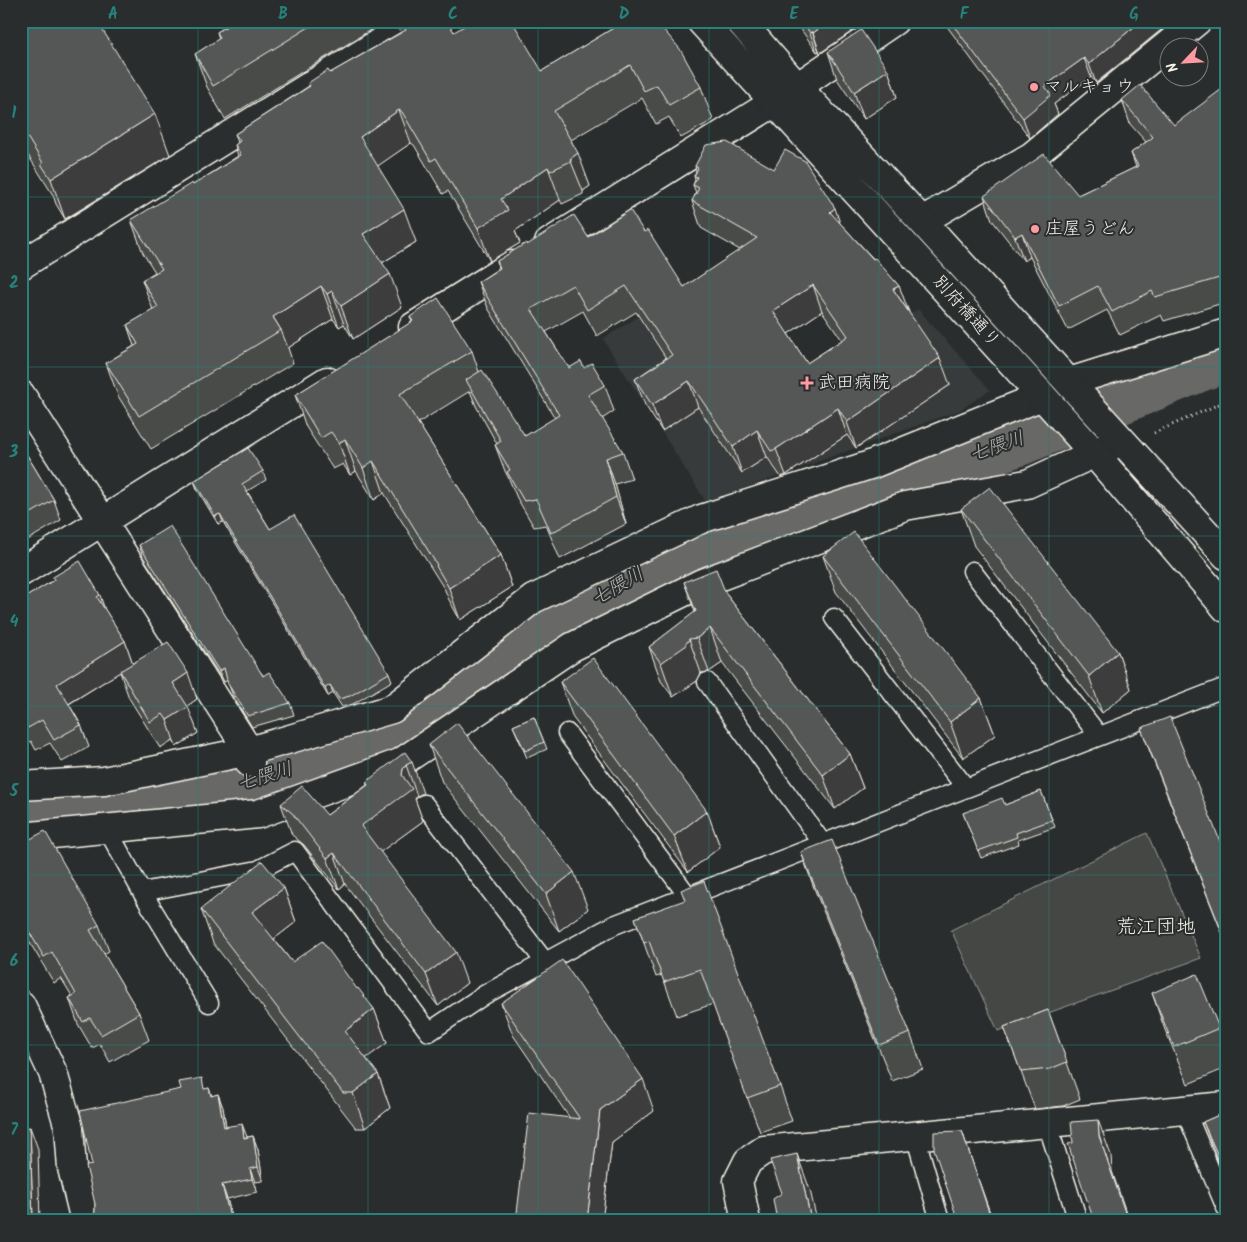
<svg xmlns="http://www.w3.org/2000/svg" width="1247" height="1242" viewBox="0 0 1247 1242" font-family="Kalam,'Klee One',sans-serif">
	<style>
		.built { fill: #373a3a }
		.green { fill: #444645; stroke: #9c9c96 }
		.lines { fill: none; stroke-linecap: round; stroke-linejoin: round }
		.river { stroke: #676866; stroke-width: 52 }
		.service-casing { stroke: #f4f1e8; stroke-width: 21 }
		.minor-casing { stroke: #f4f1e8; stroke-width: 31 }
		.trunk-casing { stroke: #f4f1e8; stroke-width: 31 }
		.path { stroke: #f4f1e8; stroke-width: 3; stroke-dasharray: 1 4; stroke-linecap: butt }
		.service { stroke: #2a2d2e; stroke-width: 18 }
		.minor { stroke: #2a2d2e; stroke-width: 28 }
		.trunk { stroke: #2a2d2e; stroke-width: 28 }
		.wall { fill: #494b4a; stroke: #f4f1e8; fill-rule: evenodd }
		.shaded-wall { fill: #3c3d3c; stroke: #f4f1e8 }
		.building { fill: #555756; stroke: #f4f1e8; fill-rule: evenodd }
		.grid { fill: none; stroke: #26827a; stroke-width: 1; stroke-opacity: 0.55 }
		.poi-dot { fill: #ff9aa2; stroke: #2a2d2e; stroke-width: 2 }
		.labels { text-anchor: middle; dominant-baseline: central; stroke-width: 4; stroke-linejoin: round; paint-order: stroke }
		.poi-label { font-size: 18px; fill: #f4f1e8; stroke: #2a2d2e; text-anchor: start }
		.street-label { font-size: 18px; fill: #f4f1e8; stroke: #2a2d2e }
		.water-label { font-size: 19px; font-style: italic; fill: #b5b3ae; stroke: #2a2d2e }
		.quarter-label { font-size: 20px; fill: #f4f1e8; stroke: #2a2d2e }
		.neatline { fill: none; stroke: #26827a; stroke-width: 2 }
		.grid-label { font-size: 16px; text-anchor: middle; font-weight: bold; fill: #26827a }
	</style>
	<rect width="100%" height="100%" fill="#2a2d2e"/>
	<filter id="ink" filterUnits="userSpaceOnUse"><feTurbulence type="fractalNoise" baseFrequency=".02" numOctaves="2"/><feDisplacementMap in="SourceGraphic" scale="10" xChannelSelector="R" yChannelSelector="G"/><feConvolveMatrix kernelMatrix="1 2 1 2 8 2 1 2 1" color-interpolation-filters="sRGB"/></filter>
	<g filter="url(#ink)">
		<path class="built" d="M693 282 815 375 918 309 990 390 960 410 706 502 603 339Z"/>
		<path class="green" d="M1147 833 1201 958 998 1031 951 930Z"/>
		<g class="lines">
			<path class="river" d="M21 812 116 804 224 790 346 753 408 728 525 642 666 559 1021 439 1226 355"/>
			<defs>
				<path id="service" d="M972 571 1099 736
					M834 618 966 788
					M707 682 823 844
					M567 733 688 896
					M424 804 545 962
					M107 829 142 892 258 870 295 851 429 1032 484 995 614 925 1226 687
					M142 892 209 1003
					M1185 1110 1226 1208
					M1047 1123 1078 1221
					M915 1135 940 1221"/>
				<path id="minor" d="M922 221 1032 156 1197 21
					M549 243 775 102 894 21
					M21 265 415 21
					M413 327 512 265
					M1069 382 1226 333
					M21 395 249 751 250 763
					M21 572 327 381
					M21 786 104 781 249 751 392 709 533 599 701 519 870 465 1042 396
					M21 837 258 814 400 763 572 647 702 583 905 506 1027 484 1115 444
					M21 1005 53 1073 69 1128 72 1168 85 1221
					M746 1221 738 1181 748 1161 764 1150 1226 1106"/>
				<path id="trunk" d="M701 21 1094 453 1226 608
					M740 21 797 87 922 221 1226 555"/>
			</defs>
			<use href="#service" class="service-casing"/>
			<use href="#minor" class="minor-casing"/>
			<use href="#trunk" class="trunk-casing"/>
			<path class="path" d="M1154 433 1226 401"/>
			<use href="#service" class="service"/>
			<use href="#minor" class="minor"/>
			<use href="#trunk" class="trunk"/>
		</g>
		<path class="wall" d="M21 21 170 155 65 219 56 204 53 195 21 144Z
			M235 21H385L225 119 207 87 195 54 219 39 217 32Z
			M397 21H447L454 32 542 71 625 21 701 87 713 120 681 138 669 117 656 124 642 98 571 140 590 186 583 191V194L562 204 560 200 515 231 520 243 490 261 448 191 443 194 414 145 411 143 377 166 416 242 382 263 402 307 353 339 344 324 339 327 333 319 288 348 293 363 151 449 118 396 106 363 134 346 127 325 153 310 142 280 155 272 143 253 131 220 193 185 238 156 235 145 238 143 235 134 309 86 308 83 330 73 401 32Z
			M557 21H574L561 29Z
			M795 21H859L852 26 854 30 820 53 819 51 817 52Z
			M943 21H1172L1096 83 1091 77 1054 104 1058 114 1030 138Z
			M828 52 888 70 897 97 864 119 837 79Z
			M1226 94V302L1164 321 1161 315 1120 335 1107 310 1068 330 1030 257 1024 261 992 220 984 196 1078 195 1136 167 1131 153 1146 142 1130 124 1122 100 1174 125Z
			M695 166 840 223 899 286 908 311 950 385 856 448 847 435 786 475 781 477 767 457 742 473 698 407 662 431 645 405 635 379 666 358 636 312 597 336 583 311 546 332 569 368H584L605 385 614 411 602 419 623 452 632 479 615 484 626 524 560 559 546 525 534 527 517 498 509 479 505 471 495 445 497 444 476 406 470 391 418 423 501 555 512 587 460 620 448 598 445 590 384 493 374 500 356 471 350 475 343 464 333 469 306 427 295 395 412 322 410 317 472 351 479 372 525 436 555 418 488 308 478 282 499 268 497 261 527 245 588 237 644 232 684 287 740 250 701 228 692 201 696 193 693 185 695 180 694 176 696 171ZM822 311 842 340 807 363 788 334Z
			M21 445 54 500 61 520 21 544Z
			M263 471 266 480 247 491 270 529 389 673 392 681 353 704 342 707 333 693 328 696 223 522 218 524 197 489 194 481Z
			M961 509 1118 652 1131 689 1102 713 974 546Z
			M139 545 290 703 294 715 252 727 233 696 227 680 224 682 143 557Z
			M823 556 981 698 995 735 963 758 836 592Z
			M53 577 100 595 105 610 125 641 133 664 197 699 187 706 198 733 176 747 173 740 160 748 129 698 120 672 69 704 81 725 89 747 62 762 50 743 36 750 31 741 21 747V600L54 580Z
			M684 582 726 594 850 754 863 788 835 809 722 663 709 672 701 673 697 681 673 697 661 681 649 647 695 612Z
			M560 682 707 811 720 847 688 872 573 718Z
			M534 717 547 749 527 758 513 726Z
			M1141 728 1226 856V943L1150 752Z
			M429 745 588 909 559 931 442 782Z
			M412 762 423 793 417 796 415 799 423 821 380 852 467 983 438 1006 345 884 339 889 304 845 292 835 281 804 327 815 367 785 366 782Z
			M1041 791 1055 827 1018 840 1019 844 981 858 963 813 1005 805Z
			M21 844 99 925 109 951 104 954 139 1013 149 1040 110 1062 100 1044 92 1048 78 1024 69 998 72 996 61 978 54 983 21 928Z
			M801 852 910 1033 923 1069 892 1081 814 888Z
			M284 888 296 922 274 939 292 962 357 989 374 1009 387 1043 366 1058 378 1074 390 1108 365 1128H356L213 943 201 909Z
			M685 901 780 1086 792 1121 760 1132 713 1004 677 1016 662 975 656 977 635 918Z
			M1152 993 1219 1028 1226 1046V1068L1188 1084 1165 1030Z
			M501 1003 654 1111 612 1142 602 1221H516L569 1117 513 1035Z
			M1048 1010 1080 1099 1063 1106 1035 1109 1004 1027Z
			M209 1088 212 1096 218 1094 223 1108 226 1126 247 1137 253 1136 258 1150 263 1181 255 1182 257 1192 227 1199 233 1221H91L95 1212V1204L92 1165 206 1089Z
			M1226 1112V1185L1222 1176V1172L1203 1122Z"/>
		<path class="shaded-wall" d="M830 21H859L852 26 854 30 820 53 813 33Z
			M1141 21H1172L1096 83 1089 64Z
			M812 31 819 51 817 52 810 33Z
			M1084 58 1091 77 1054 104 1058 114 1030 138 1023 118 1045 86Z
			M888 70 897 97 864 119 854 92Z
			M399 110 411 143 372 170 360 137Z
			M155 114 170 155 65 219 51 179Z
			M578 153 590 186 583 191 570 159Z
			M548 167 560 200 515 231 520 243 490 261 478 228 501 199Z
			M835 208 844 235 830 212Z
			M404 209 416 242 375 267 363 234Z
			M1022 233 1030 257 1024 261 1015 237Z
			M390 274 402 307 353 339 341 306Z
			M813 285 822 311 782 338 773 311Z
			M321 286 333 319 288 348 281 330 273 317Z
			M899 286 909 312 893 289Z
			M332 291 344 324 339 327 327 294Z
			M940 358 950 385 856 448 847 422Z
			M689 381 698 407 662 431 652 405Z
			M838 408 847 435 786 475 776 449Z
			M757 430 767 457 742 473 733 447Z
			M345 439 356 471 350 475 339 443Z
			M606 458 615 484 626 524 616 497Z
			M373 461 384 493 374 500 363 468Z
			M220 514 223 522 218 524 215 516Z
			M501 555 512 587 460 620 449 588Z
			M710 628 722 663 709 672 697 638Z
			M689 639 701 673 697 681 673 697 661 663Z
			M125 641 133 664 65 706 57 684Z
			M1118 652 1131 689 1102 713 1089 676Z
			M224 668 228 680 224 682 219 671Z
			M188 673 197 699 183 709 173 683Z
			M330 685 333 693 328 696 325 688Z
			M981 698 995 735 963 758 950 722Z
			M188 707 198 733 176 747 167 720Z
			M850 754 863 788 835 809 823 775Z
			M406 765 417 796 415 799 423 821 372 858 361 826 402 775 403 769Z
			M707 811 720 847 688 872 674 836Z
			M334 853 345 884 339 889 327 858Z
			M574 872 588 909 559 931 546 894Z
			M284 888 296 922 265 946 252 912Z
			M456 952 467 983 438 1006 426 974Z
			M374 1009 387 1043 357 1065 345 1031Z
			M378 1074 390 1108 365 1128 353 1093Z
			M643 1079 654 1111 612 1142 602 1221H587L600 1110Z
			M218 1094 223 1108 228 1140 224 1127Z
			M1098 1120 1111 1155 1112 1171 1129 1221H1128L1099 1136Z
			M242 1124 247 1137 244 1138Z
			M30 1127 38 1149 40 1221H33Z
			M962 1131 974 1167 993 1221H992Z
			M253 1136 258 1150 263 1181 258 1167Z
			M797 1154 810 1190 817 1221H811Z
			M250 1169 255 1182 257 1192 252 1179Z
			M222 1185 227 1199 233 1221H231Z"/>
		<path class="building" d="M21 21H97L155 114 51 179 41 164 43 163 21 127Z
			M235 21H319L213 86 195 54 220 38 217 32Z
			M400 21H447L454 32 473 21H512L542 71 625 21H656L680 49 701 87 669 105 657 85 644 91 630 65 554 111 578 153 570 159 571 161 550 171 548 167 501 199 508 210 478 228 436 158 431 161 402 112 399 110 360 137 404 209 363 234 390 274 341 306 332 291 327 294 321 286 273 317 281 330 139 416 106 363 138 344 127 325 158 307 142 280 162 269 131 220 192 183 193 185 241 155 235 145 240 141 235 134 310 86 308 83 328 70 330 73 406 30Z
			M802 21H830L813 33 812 31 810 33Z
			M950 21H1141L1089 64 1084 58 1045 86 1051 95 1023 118Z
			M861 30 888 70 854 92 828 52Z
			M1140 85 1174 125 1222 89 1226 94V276L1155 297 1152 291 1112 312 1098 286 1059 306 1022 233 1015 237 984 196 1044 154 1078 195 1138 166 1131 153 1153 137 1122 100Z
			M727 142 774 169 785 150 805 161 835 208 830 212 873 259 875 258 899 286 893 289 940 358 847 422 838 408 776 449 771 451 757 430 733 447 689 381 652 405 635 379 672 355 626 286 587 310 573 285 531 309 569 368 581 361 584 368 592 363 605 385 588 395 623 452 606 458 616 497 551 533 536 499 524 501 507 472 510 470 495 445 501 441 466 380 482 370 525 436 559 415 478 282 500 268 497 261 526 243 527 245 574 215 588 237 630 210 644 232 648 230 684 287 757 238 692 201 699 188 693 185 697 177 694 176 698 168 695 166 706 145ZM813 285 848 336 807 363 773 311Z
			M438 298 472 351 400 394 501 555 449 588 436 566 437 565 373 461 363 468 345 439 339 443 331 432 321 438 295 395 413 321 410 317Z
			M21 445 54 500 21 519Z
			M248 448 263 471 242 484 270 529 294 515 389 673 350 696 339 699 330 685 325 688 220 514 215 516 194 481Z
			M990 487 1118 652 1089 676 961 509Z
			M170 526 263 676 269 672 290 703 248 716 228 684 224 668 219 671 139 545Z
			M854 532 981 698 950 722 823 556Z
			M80 561 100 595 97 597 125 641 57 684 81 725 54 740 42 720 28 728 23 719 21 720V600L54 580 53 577Z
			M716 569 726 594 850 754 823 775 710 628 697 638 689 639 684 647 661 663 649 647 696 611 684 582Z
			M168 642 188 673 173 683 188 707 167 720 163 714 150 722 120 671Z
			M593 658 707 811 674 836 560 682Z
			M534 717 544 742 525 751 513 726Z
			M1170 717 1226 856V937H1224L1141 728Z
			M457 723 574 872 546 894 429 745Z
			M405 752 412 762 406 765 403 769 402 775 412 789 361 826 456 952 426 974 334 853 327 858 292 813 281 804 302 786 327 815 368 785 366 782Z
			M1041 791 1052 820 1016 833 1017 837 978 851 963 813 1002 798 1005 805Z
			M45 831 99 925 90 930 139 1013 101 1035 90 1018 83 1022 69 998 76 994 52 952 44 957 21 918V844Z
			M832 840 910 1033 879 1045 801 852Z
			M262 861 284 888 252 912 292 962 322 941 357 989 358 988 374 1009 345 1031 378 1074 353 1093H343L201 909Z
			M704 881 780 1086 747 1098 700 969 664 982 649 941 644 943 635 918 685 900 681 890Z
			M562 960 643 1079 600 1110 587 1221H516L529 1113 580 1119 501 1003Z
			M1197 974 1219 1028 1174 1047 1152 993Z
			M1048 1010 1067 1062 1050 1069 1021 1072 1004 1027Z
			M202 1078 204 1089 209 1088 211 1096 218 1094 224 1127 242 1124 244 1138 253 1136 258 1167 250 1169 252 1179 222 1185 231 1221H91L90 1219 95 1212V1204L86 1166 92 1165 80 1111 181 1089 179 1082Z
			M1226 1112V1183L1222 1176 1223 1167 1203 1122Z
			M1098 1120 1099 1136 1128 1221H1094L1068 1144 1073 1143 1071 1122Z
			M30 1127 33 1221H21V1128Z
			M962 1131 992 1221H958L934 1149V1132Z
			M797 1154 811 1221H777L773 1199 782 1193 770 1160Z"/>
	</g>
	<path class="grid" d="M198 21V1221M368 21V1221M538 21V1221M709 21V1221M879 21V1221M1049 21V1221M21 197H1226M21 367H1226M21 536H1226M21 706H1226M21 875H1226M21 1045H1226"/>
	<g class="poi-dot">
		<circle cx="1034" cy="87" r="5"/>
		<circle cx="1035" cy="229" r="5"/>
		<path d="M804.5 375.5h5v5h5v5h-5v5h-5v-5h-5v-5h5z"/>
	</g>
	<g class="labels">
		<g class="poi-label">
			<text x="1044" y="87">マルキョウ</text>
			<text x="1045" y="229">庄屋うどん</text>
			<text x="818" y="383">武田病院</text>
		</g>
		<g class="street-label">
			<text transform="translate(966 312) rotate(48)">別府橋通り</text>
		</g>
		<g class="water-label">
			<text transform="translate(997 447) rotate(-19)">七隈川</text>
			<text transform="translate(618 587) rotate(-30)">七隈川</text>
			<text transform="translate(265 777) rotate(-17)">七隈川</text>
		</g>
		<g class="quarter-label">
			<text x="1156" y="928">荒江団地</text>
		</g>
	</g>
	<rect width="1247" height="1242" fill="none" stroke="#2a2d2e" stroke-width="55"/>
	<g transform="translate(1184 62) rotate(245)"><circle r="24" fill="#2a2d2e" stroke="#7b7b78"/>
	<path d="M0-4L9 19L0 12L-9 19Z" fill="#ff9aa2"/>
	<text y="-8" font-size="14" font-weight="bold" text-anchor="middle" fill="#f4f1e8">N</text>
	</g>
	<rect x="28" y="28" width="1192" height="1186" class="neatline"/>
	<g class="grid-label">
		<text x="113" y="19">A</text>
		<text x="283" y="19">B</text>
		<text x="453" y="19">C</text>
		<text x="624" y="19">D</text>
		<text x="794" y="19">E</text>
		<text x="964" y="19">F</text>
		<text x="1134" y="19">G</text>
		<text x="14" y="118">1</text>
		<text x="14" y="288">2</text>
		<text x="14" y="457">3</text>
		<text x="14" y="627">4</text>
		<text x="14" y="796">5</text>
		<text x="14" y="966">6</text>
		<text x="14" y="1135">7</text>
	</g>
</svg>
